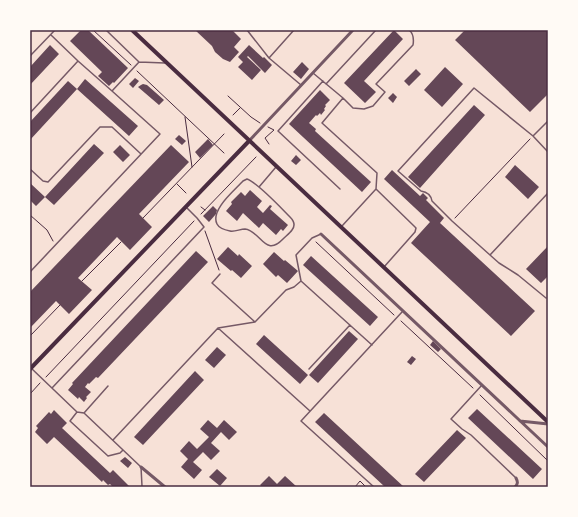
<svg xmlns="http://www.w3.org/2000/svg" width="578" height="517" viewBox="0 0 578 517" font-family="'Open Sans',sans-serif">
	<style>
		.building { fill: #644757 }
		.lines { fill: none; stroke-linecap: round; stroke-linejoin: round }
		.path { stroke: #4a2c40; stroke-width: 1 }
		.service { stroke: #755966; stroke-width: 1.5 }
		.minor { stroke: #755966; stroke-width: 3 }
		.secondary { stroke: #4a2c40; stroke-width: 4 }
		.neatline { fill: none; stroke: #4a2c40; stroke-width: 1.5 }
	</style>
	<rect width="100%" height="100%" fill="#f7e1d7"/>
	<path class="building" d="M81 30H88L128 68 114 83 113 82 109 86 98 76 102 72 70 41Z
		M195 30H234L233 31 241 39 234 47 239 52 230 62 223 59 215 52 212 46Z
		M394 30 403 39 364 81 376 92 365 103 344 83Z
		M465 30H548V94L530 112 455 40Z
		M50 45 59 54 30 85V67Z
		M249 45 263 58 264 57 272 65 265 73 248 56 247 57 261 70 252 80 238 67 243 62 238 57Z
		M302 62 309 69 301 79 293 72Z
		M445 67 463 84 442 107 424 90Z
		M416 69 421 74 409 86 404 81Z
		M135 78 139 81 133 88 129 84Z
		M85 79 138 126 129 136 77 89Z
		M68 81 77 89 30 140V122Z
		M143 84 147 85 164 100 159 105 138 87 141 85Z
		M320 90 330 100 325 105 326 106 324 109 325 110 321 115 320 113 317 116 316 115 309 123 316 129 315 131 371 182 362 192 289 124Z
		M393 93 397 97 393 103 388 98Z
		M474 105 485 115 420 188 408 177Z
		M179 135 186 141 182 145 175 139Z
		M208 139 213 145 200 158 195 152Z
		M94 144 104 153 54 205 45 197Z
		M120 145 130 155 123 162 113 152Z
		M171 145 189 162 139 214 152 227 130 250 117 237 78 278 92 290 69 314 56 301 30 328V292Z
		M296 155 301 160 296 165 291 161Z
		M515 165 539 187 528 199 505 177Z
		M392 170 420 196 423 193 428 198 426 200 444 218 440 223 535 311 511 336 411 243 430 222 384 179Z
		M30 183 45 197 36 206 30 200Z
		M250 190 262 201 257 207 263 213 270 205 272 206 270 209 288 225 283 231 281 229 276 235 263 223 259 228 243 213 237 221 226 211 232 204 231 202 241 192 245 196Z
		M213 206 217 210 216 214 209 222 203 216Z
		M548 246V276L541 283 526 269Z
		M228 247 238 256 239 254 252 266 241 278 232 270 231 271 217 259Z
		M196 251 208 262 98 378 96 377 89 384 88 383 85 387 91 392 86 397 87 398 84 402 79 397 78 399 68 390 73 384 72 383Z
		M274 252 284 261 285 260 298 271 287 283 278 275 276 277 263 264Z
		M311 256 378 317 370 326 303 265Z
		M349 331 358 339 318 383 309 375Z
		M264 335 308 375 300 384 256 344Z
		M433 341 441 349 438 352 430 345Z
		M217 347 226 355 214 368 205 360Z
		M412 356 416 359 411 365 407 362Z
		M195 371 204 380 143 445 134 437Z
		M477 409 542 469 533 479 468 418Z
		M54 410 67 423 62 428 110 473 113 470 129 486 128 487H113L110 484 108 485 103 480 102 482 54 437 47 444 35 432 38 428 36 426 49 412 51 414Z
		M324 413 404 487H385L315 422Z
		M208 420 217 428 224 420 237 432 229 440 221 432 211 443 220 451 211 460 203 452 193 462 202 470 194 479 181 467 188 459 180 451 189 441 197 449 209 437 200 429Z
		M457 430 466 438 424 482 415 474Z
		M125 457 132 463 128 468 120 461Z
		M217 469 227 478 220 486 209 477Z
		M269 476 277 484 285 476 297 487H262L260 485Z"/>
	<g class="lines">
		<path class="path" d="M93 30 131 65
			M137 71 224 153
			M228 96 251 117 260 123
			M233 115 240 108
			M185 117 192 167
			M268 127 274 130 265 138 269 144
			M177 184 186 193
			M201 207 205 210
			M201 214 256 157
			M30 215 47 230 53 241
			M143 218 224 134
			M455 218 530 139
			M205 231 219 270
			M316 242 394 315
			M82 281 121 242
			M401 321 473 388
			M30 336 60 305
			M46 377 194 221
			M30 394 40 383
			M480 395 548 461
			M355 487 360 481 366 487"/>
		<path class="service" d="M106 30 139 62 165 63
			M247 30 269 58 301 85
			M30 56 55 30
			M269 58 294 30
			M78 61 112 91
			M313 73 343 98 322 123 377 173 376 189 342 226
			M323 81 278 131 340 189
			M326 84 376 30
			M343 98 353 108 364 109 373 106 385 92 376 84 413 45C414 39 414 34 409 30
			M30 113 78 61 51 35
			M533 136 548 121
			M548 152 533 136 474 88 398 171 421 191C427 192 431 195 432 201L452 221 490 255 548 193
			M30 169 43 181 48 182 100 127H112L141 154
			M247 179C258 183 281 208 290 217 294 221 296 225 292 230 290 233 286 236 283 239 265 258 261 231 245 229 240 229 235 232 230 231 225 230 219 228 217 224 210 210 235 190 243 181Z
			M259 187 276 167
			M376 189 414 226 416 228 415 232 384 267
			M490 255 499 263 518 275 546 298
			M30 272 160 134 112 91 139 62
			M220 274 212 283 255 322
			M301 281 372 345
			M218 328 310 411
			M31 368 77 412 84 413 141 467 142 486 141 487
			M309 369 350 325
			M482 385 451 419 462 429 471 435 516 478
			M52 388 204 227 197 218 187 208
			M77 412 70 421 108 456 120 453 123 450
			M84 413 108 386
			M113 440 218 328 255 322 286 290 294 287 301 281 296 255 312 238 321 234
			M374 487 301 421 402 312"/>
		<path class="minor" d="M249 141 353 30
			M321 234 548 447
			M520 421 548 424
			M141 467 165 487
			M515 487C518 484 518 482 516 478"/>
		<path class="secondary" d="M132 30 548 422
			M30 369 249 141"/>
	</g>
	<rect width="578" height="517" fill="none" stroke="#fffaf5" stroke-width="62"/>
	<rect x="31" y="31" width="516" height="455" class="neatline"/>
</svg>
